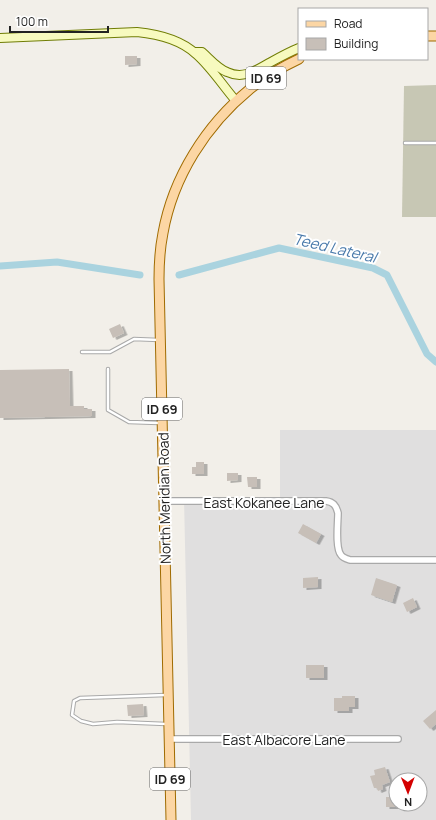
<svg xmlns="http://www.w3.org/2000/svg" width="436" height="820" viewBox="0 0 436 820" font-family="Manrope,sans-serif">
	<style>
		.residential { fill: #e0dfdf; fill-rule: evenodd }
		.construction { fill: #c7c7b4 }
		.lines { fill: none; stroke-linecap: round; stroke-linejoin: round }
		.canal { stroke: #aad3df; stroke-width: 7 }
		.building { fill: #c7bfb8; filter: url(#shadow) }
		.lane-casing { stroke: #a9a9a9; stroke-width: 4.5 }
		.street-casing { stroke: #a9a9a9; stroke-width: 8 }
		.secondary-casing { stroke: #707d05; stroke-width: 10 }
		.primary-casing { stroke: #a06b00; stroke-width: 11 }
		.lane { stroke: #fff; stroke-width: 2.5 }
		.street { stroke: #fff; stroke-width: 5.5 }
		.secondary { stroke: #f7fabf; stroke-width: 8 }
		.primary { stroke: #fcd6a4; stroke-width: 9 }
		.labels { text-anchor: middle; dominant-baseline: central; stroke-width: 4; stroke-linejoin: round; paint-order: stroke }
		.shield { fill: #fff; stroke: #646464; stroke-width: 1 }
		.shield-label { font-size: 13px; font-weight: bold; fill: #222 }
		.street-label { font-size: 14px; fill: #222; stroke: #fff }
		.water-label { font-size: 15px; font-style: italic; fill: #4a7aab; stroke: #fff }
	</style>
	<defs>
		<filter id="shadow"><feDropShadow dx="3.5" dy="2" stdDeviation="0" flood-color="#0004"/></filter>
	</defs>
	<rect width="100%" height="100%" fill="#f2efe9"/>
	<path class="residential" d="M280 430H436V820H191L184 498 280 497ZM396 780H420V804H396Z"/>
	<path class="construction" d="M436 85V217H402L404 86Z"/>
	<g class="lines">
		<path class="canal" d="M0 266 57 262 140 275
			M179 275 279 248 373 268 387 275 427 354 436 362"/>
	</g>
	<path class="building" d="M125 56H137V64L125 65Z
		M120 324 124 333 113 338 109 329Z
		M69 369 70 406H84V409H92V416L0 418V370Z
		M196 462H204V474H192V467H196Z
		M227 473H238V480L227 481Z
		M247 477H257V487H248Z
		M303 524 321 534 316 543 298 533Z
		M318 577V587L303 588V578Z
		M376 578 397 585 392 602 371 595Z
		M413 598 417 607 407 612 403 603Z
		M306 665H324V678H306Z
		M342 696H355V707H349V711H334V698H342Z
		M143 704 144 715 128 716 127 705Z
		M436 710V724L430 729 423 721Z
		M385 767 390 782 382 785 383 789 378 791 377 788H374L370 776 375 775 374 770Z
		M386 797H396V807H386Z"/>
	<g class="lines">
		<defs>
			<path id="lane" d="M405 143H436
				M82 352H110L134 339 159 340
				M108 369V410L129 422 159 423
				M166 695 80 698 74 701 72 715 81 721 93 724 117 722 166 724"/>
			<path id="street" d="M164 501H326C333 502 336 505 338 513 338 522 335 548 341 555 343 558 347 559 350 560H436
				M169 739H398"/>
			<path id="secondary" d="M0 38 137 32C157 34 181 40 196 54 211 67 223 86 236 101
				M196 52H202C210 59 217 68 227 72 244 80 256 70 271 62 280 57 289 52 299 48"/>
			<path id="primary" d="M427 36H436
				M171 820 159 279C159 263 160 248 163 233 173 177 206 125 250 89 265 77 282 67 299 59"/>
		</defs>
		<use href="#lane" class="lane-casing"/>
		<use href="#street" class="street-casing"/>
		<use href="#secondary" class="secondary-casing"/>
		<use href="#primary" class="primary-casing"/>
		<use href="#lane" class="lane"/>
		<use href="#street" class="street"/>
		<use href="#secondary" class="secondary"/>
		<use href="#primary" class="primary"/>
	</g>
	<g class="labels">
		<g class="shield">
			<rect x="246" y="67" width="40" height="22" rx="3"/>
			<rect x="142" y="398" width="40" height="22" rx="3"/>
			<rect x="150" y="768" width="40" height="22" rx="3"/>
		</g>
		<g class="shield-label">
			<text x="266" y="78">ID 69</text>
			<text x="162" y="409">ID 69</text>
			<text x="170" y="779">ID 69</text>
		</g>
		<g class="street-label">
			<text transform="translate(164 498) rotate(-91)">North Meridian Road</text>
			<text x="264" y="502">East Kokanee Lane</text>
			<text x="284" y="739">East Albacore Lane</text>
		</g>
		<g class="water-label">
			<text transform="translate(335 248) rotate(13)">Teed Lateral</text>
		</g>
	</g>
	<rect x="298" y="8" width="130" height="52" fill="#ffffff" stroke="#a7a7a7"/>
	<rect x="306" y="21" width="20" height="6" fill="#fcd6a4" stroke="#a7a7a7"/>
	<text x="334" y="28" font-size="12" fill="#222222">Road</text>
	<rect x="306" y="38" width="20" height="12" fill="#c7bfb8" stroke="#a7a7a7"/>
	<text x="334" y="48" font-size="12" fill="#222222">Building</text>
	<g transform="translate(408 792) rotate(179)"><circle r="19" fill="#ffffff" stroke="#a7a7a7"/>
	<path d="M0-3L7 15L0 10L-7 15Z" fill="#d40000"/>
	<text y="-6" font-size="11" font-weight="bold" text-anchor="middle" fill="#222222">N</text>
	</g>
	<path d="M10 26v6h98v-6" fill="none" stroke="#222222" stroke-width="2"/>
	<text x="16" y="26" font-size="12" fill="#222222" stroke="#ffffff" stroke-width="3" paint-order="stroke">100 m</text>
</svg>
